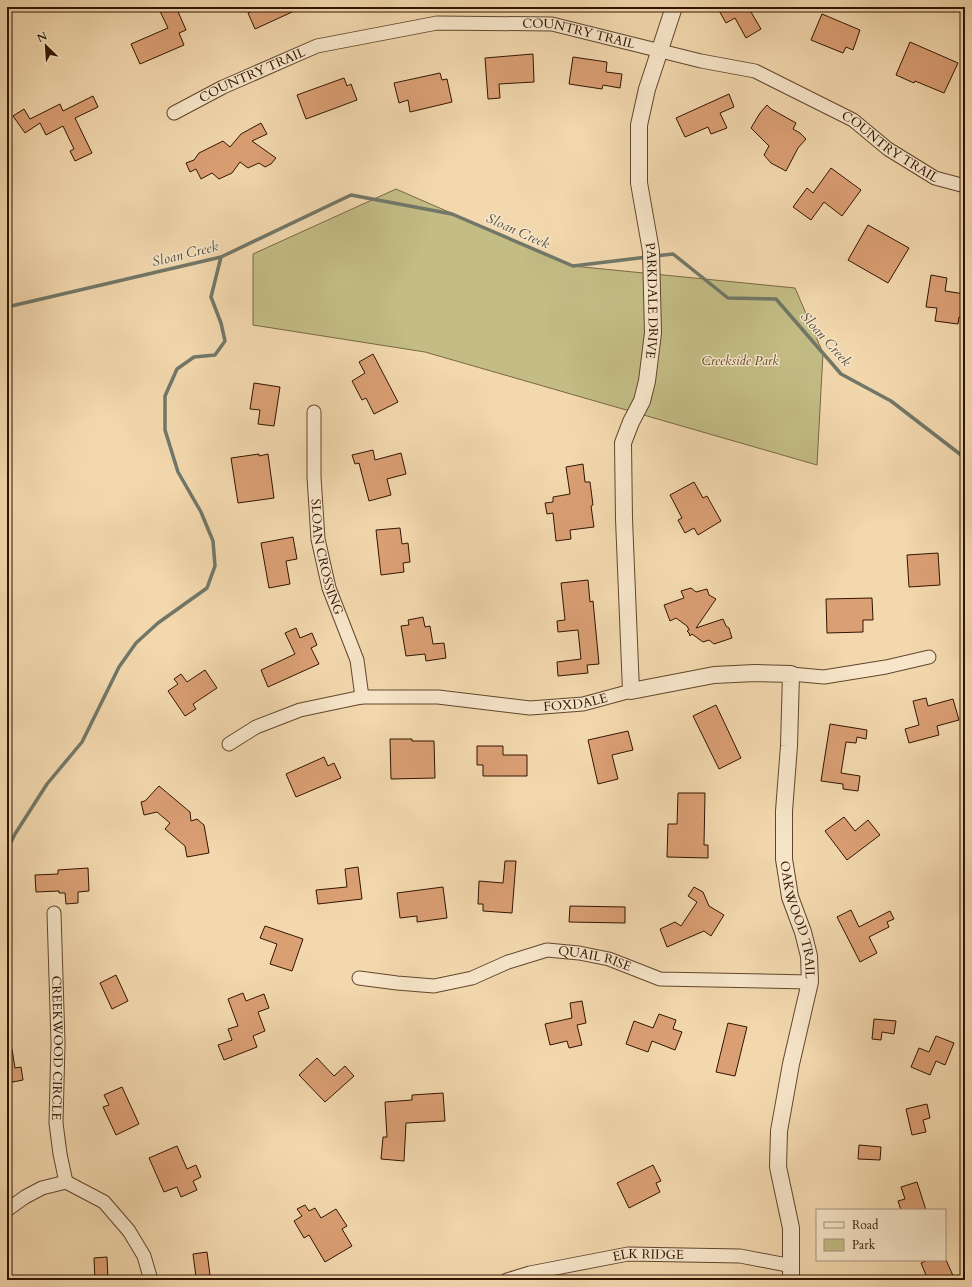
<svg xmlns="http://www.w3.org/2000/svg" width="972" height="1287" viewBox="0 0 972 1287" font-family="Cardo,serif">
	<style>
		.green { fill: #c3bc85; stroke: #7a6843 }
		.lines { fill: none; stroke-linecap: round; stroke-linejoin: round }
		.stream { stroke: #717768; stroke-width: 3.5 }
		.building { fill: #db9f74; stroke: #311501 }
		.minor-casing { stroke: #62462c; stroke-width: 15 }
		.tertiary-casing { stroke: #62462c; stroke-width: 18 }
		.minor { stroke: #f7e6ca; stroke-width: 13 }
		.tertiary { stroke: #f7e6ca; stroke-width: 16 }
		.labels { text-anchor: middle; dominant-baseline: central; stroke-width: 3; stroke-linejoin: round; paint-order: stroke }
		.street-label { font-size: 13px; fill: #311501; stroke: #f7e6ca }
		.park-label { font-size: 13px; font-style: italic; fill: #5d4729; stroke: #f7e6ca }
		.water-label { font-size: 14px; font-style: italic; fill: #564e3d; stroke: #f7e6ca }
	</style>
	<rect width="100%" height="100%" fill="#f3d8ae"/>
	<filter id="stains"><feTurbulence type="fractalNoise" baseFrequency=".005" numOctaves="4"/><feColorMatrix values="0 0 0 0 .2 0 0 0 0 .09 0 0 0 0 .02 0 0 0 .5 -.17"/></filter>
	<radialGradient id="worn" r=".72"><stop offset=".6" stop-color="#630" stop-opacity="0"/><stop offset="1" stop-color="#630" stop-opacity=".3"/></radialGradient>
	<path class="green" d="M396 189 573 266 795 288 823 353 817 465 425 352 253 325V254Z"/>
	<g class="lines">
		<path class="stream" d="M655 256 673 254 728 298 776 299 841 374 891 401 965 458
			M7 307 221 257 351 195 452 214 573 266 647 257
			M7 850 15 834 47 784 82 742 119 667 136 643 158 623 207 588 215 566 213 541 201 512 178 472 165 430V396L177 369 194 357 215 355 225 341 221 323 211 297 221 257"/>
	</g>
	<path class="building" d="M158 7H176L186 30 179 33 184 45 140 64 131 44 168 28Z
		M260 7H303L255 29 248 13Z
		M717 7H748L761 29 746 38 735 18 726 23Z
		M822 14 860 30 853 50 846 47 843 53 811 40Z
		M910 42 958 63 944 93 915 81 914 83 896 75Z
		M533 54 534 82 499 84 500 98 488 99 485 58Z
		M573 57 607 62 606 72 622 74 620 88 603 85 602 89 569 84Z
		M440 73 442 80 447 79 452 102 410 112 408 100 399 103 394 83Z
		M344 78 347 86 351 84 357 100 306 119 297 95Z
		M729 94 734 107 720 113 727 128 711 134 708 127 685 137 676 118Z
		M93 96 98 107 75 118 92 153 75 161 70 151 74 149 63 126 46 135 40 123 25 133 13 116 24 109 30 119 60 104 63 111Z
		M767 105 771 109 796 123 793 129 800 133 806 139 798 148 786 171 771 163 764 155 769 146 751 128 760 113Z
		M261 123 267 134 252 141 276 158 271 164 265 167 259 163 248 168 240 162 232 173 219 179 212 173 201 179 196 169 190 172 186 163 194 160 199 153 223 141 230 147 241 134Z
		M831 168 861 190 842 216 824 202 811 220 793 207 807 188 813 193Z
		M868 225 909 248 888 283 848 260Z
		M931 275 947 278 945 291 965 294V318L959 317 958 324 935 321 937 308 926 307Z
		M373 354 398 402 374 414 366 398 362 400 352 381 365 373 359 362Z
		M254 383 280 387 274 426 258 424 260 410 250 409Z
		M373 450 375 460 401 453 406 474 387 479 391 495 369 501 359 463 355 464 352 455Z
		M259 454V456L268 454 274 498 238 503 231 458Z
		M583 464 585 482H590L593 505 591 506 594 527 570 530 571 539 556 541 553 513 547 514 545 503 553 502V497L570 494 566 467Z
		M694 482 703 498 707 496 721 521 698 535 694 528 685 533 678 520 682 518 670 495Z
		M400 528 402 544 408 543 410 562 403 563 404 572 381 575 376 530Z
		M293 537 297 559 286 561 290 584 269 588 261 543Z
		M938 553 940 585 909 587 907 555Z
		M588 580 590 602 593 601 599 664 587 665 588 673 558 676 557 662 581 659 578 630 558 632 557 621 565 620 561 583Z
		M691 588 696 592 707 589 709 595 716 599 696 628 723 619 726 626 729 628 732 638 714 644 709 640 703 642 692 634 690 636 689 633 687 631 689 630 687 626 676 618 670 621 664 605 684 598 681 591Z
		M872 598 873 620H863V632L827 633 826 599Z
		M423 617 425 627 430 626 433 644 444 643 446 658 426 661 425 654 406 656 401 626 409 625 408 620Z
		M296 628 300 638 312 633 317 645 311 648 319 664 268 687 261 670 295 654 285 633Z
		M205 670 217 688 193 704 196 709 185 716 168 691 178 684 174 679 181 674 187 682Z
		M926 698 928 706 953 699 959 720 937 726 939 735 909 743 905 729 919 725 913 701Z
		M716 705 741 758 719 769 693 716Z
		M830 724 867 730 866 739 857 737 856 743 846 742 841 773 860 776 858 791 843 789V784L821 781Z
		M628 731 633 750 612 755 618 779 598 784 588 740Z
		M390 739H412V741H434L435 778 391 779Z
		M477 746H503V755H527V776H483V765H477Z
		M324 757 328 766 334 763 341 778 296 797 286 774Z
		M159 786 190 812 191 821 197 819 204 825 209 853 187 857 185 846 165 829 170 823 157 812 144 815 141 802 145 801Z
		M678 793H705L704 845H708V858L667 857 668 824H677Z
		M844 817 855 831 868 820 880 835 847 860 825 831Z
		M505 861H516L512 913 483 911V904H478L479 881 503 883Z
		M358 867 362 899 318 904 316 890 347 887 345 869Z
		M88 868 89 891 78 892V903L66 904 65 893H59V891L36 892 35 875 58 874V870Z
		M443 887 447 918 417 922V916L400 918 397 893Z
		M694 887 703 892 709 906 724 915 711 936 704 931 667 947 660 929 675 922 681 926 697 902 688 896Z
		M570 906 625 907V923L569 922Z
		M851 910 859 927 890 911 894 919 887 922 889 927 869 937 877 953 860 962 837 917Z
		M265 926 303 939 292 971 270 964 277 944 260 938Z
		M116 975 128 1001 112 1009 100 983Z
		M243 993 246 1001 264 994 269 1008 258 1012 265 1031 253 1036 257 1047 224 1060 218 1045 232 1040 228 1029 238 1026 228 999Z
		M582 1001 586 1023 577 1025 582 1045 569 1048 567 1041 550 1045 545 1024 572 1018 570 1003Z
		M659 1014 676 1020 673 1029 682 1032 675 1050 652 1041 648 1052 626 1044 634 1021 653 1028Z
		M874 1019 896 1021 894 1034 882 1032 881 1040 872 1039Z
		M728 1023 747 1027 735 1076 716 1072Z
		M936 1036 954 1043 945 1065 936 1061 930 1075 911 1067 919 1048 929 1052Z
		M7 1049H12L15 1068 21 1067 23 1080 7 1083Z
		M317 1058 334 1076 345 1066 354 1076 325 1102 299 1075Z
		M122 1087 139 1124 116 1135 103 1107 109 1105 104 1095Z
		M443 1093 445 1121 406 1123 404 1161 381 1159 383 1137H387L385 1102 412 1100V1095Z
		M927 1104 930 1118 923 1120 926 1132 912 1135 906 1109Z
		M859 1145 881 1147 880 1160 858 1159Z
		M177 1146 187 1169 196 1165 201 1177 193 1181 197 1190 181 1197 177 1187 164 1192 149 1158Z
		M653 1165 661 1181 656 1183 660 1192 629 1208 617 1183Z
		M917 1182 926 1210H901L898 1201 905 1199 901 1187Z
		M305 1205 309 1211 315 1208 321 1218 336 1209 347 1226 342 1229 352 1246 325 1262 309 1235 304 1238 294 1221 302 1216 297 1209Z
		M207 1252 210 1275 196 1277 193 1254Z
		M107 1257 108 1280H95L94 1258Z
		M928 1260H946L955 1280H928L921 1263Z"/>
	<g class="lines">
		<defs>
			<g id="minor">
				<path id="s1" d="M174 113 223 87 317 46 437 23 552 24 701 61 755 71 853 120 888 149 935 178 965 186"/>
				<path id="s2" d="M314 412V477L318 539 329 588 357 660 362 697"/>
				<path d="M791 674 824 677 886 667 929 657"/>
				<path id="s3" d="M229 744 256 727 300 710 362 697H438L530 708 583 704 631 691"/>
				<path id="s4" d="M54 913 58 1043 56 1123 60 1154 66 1182"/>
				<path id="s5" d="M359 978 397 983 434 986 472 978 508 962 547 950 579 953 609 959 660 979 810 982"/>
				<path d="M66 1182 104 1202 129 1231 144 1256 151 1280"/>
				<path d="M7 1210 25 1197 42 1188 66 1182"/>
				<path id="s6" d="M507 1280 530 1273 628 1254 740 1256 792 1266"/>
			</g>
			<g id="tertiary">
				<path id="s7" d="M674 7 647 89 639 125V183L651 251 653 333 647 381 642 401 631 422 623 443 624 519 631 691 714 675 755 673 791 674 789 746 784 811V859L790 897 803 932 809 956 810 982 791 1064 779 1131 778 1167 791 1228V1280"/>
			</g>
		</defs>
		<use href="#minor" class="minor-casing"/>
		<use href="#tertiary" class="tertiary-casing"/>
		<use href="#minor" class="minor"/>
		<use href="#tertiary" class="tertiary"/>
	</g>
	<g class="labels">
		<g class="street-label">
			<text stroke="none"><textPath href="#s1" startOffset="423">COUNTRY TRAIL</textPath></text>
			<text stroke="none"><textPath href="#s1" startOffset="87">COUNTRY TRAIL</textPath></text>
			<text stroke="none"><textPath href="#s1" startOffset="759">COUNTRY TRAIL</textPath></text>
			<text stroke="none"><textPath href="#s7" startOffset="300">PARKDALE DRIVE</textPath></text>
			<text stroke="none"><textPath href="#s2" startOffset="146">SLOAN CROSSING</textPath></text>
			<text stroke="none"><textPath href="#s3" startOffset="357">FOXDALE</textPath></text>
			<text stroke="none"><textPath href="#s7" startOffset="1105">OAKWOOD TRAIL</textPath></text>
			<text stroke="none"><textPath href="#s5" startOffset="243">QUAIL RISE</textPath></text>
			<text stroke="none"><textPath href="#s4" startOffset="135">CREEKWOOD CIRCLE</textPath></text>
			<text stroke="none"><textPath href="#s6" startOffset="144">ELK RIDGE</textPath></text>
		</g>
		<g class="park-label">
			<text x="740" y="361">Creekside Park</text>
		</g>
		<g class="water-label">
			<text transform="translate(518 231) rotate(24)">Sloan Creek</text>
			<text transform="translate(185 254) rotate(-14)">Sloan Creek</text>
			<text transform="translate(826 339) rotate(48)">Sloan Creek</text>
		</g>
	</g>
	<rect width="972" height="1287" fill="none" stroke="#f3d8ae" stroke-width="24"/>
	<rect x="8" y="8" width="956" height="1271" fill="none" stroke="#311501" stroke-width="2"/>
	<rect x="12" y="12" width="948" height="1263" fill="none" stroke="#311501"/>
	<rect x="816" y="1209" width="130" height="52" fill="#f7e6ca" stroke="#a8927a"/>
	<rect x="824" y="1222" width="20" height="6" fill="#f7e6ca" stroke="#a8927a"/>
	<text x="852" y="1229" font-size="12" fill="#311501">Road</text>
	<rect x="824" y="1239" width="20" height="12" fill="#c3bc85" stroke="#a8927a"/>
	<text x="852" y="1249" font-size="12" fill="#311501">Park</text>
	<g transform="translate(46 46) rotate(335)" stroke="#f7e6ca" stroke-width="3" paint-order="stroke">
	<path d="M0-3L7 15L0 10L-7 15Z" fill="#311501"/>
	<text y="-6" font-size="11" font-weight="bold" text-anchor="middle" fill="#311501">N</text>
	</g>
	<rect width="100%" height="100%" filter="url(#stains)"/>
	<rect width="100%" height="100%" fill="url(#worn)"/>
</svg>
